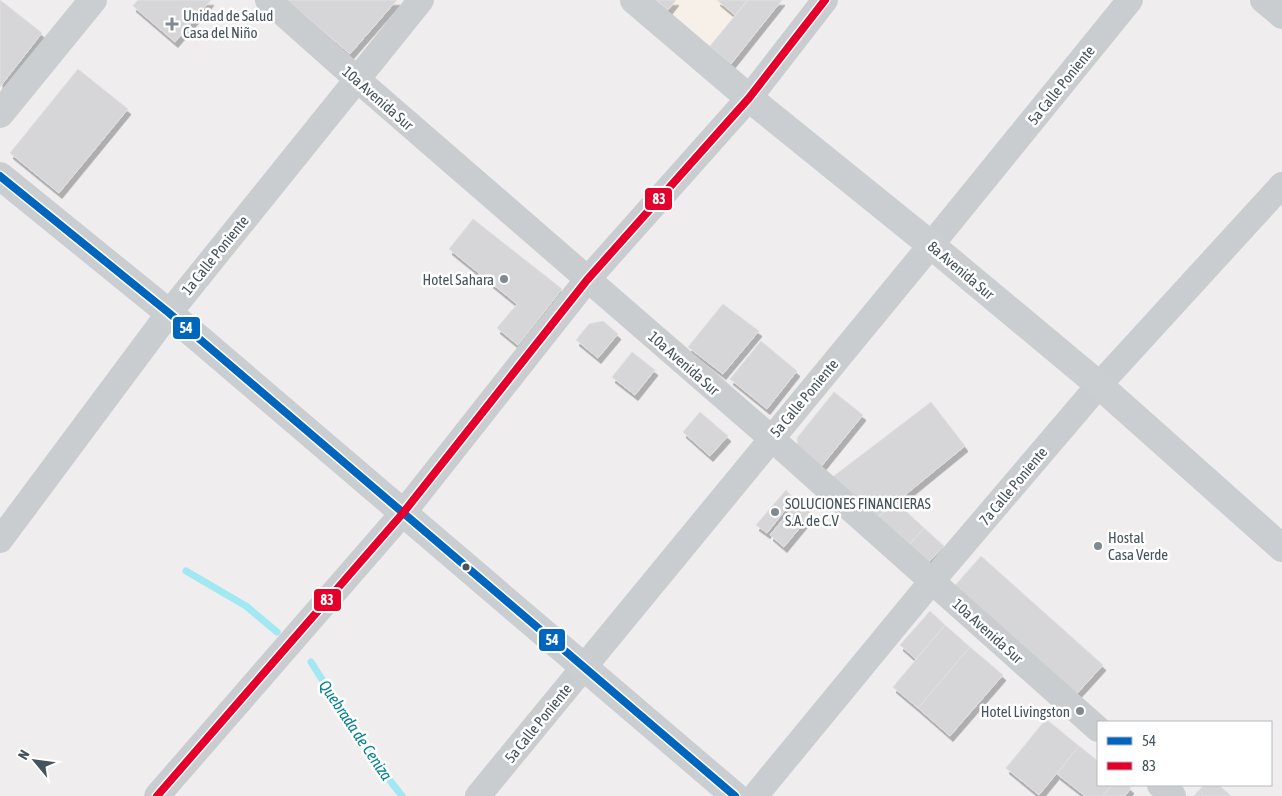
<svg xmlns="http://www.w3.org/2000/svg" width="1282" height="796" viewBox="0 0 1282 796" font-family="'Asap Condensed',sans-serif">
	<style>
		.commercial { fill: #f7f0e8 }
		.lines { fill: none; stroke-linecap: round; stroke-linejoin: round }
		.stream { stroke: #a1e8f2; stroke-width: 7 }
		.building { fill: #d6d6d8; stroke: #e0dfe1; filter: url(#shadow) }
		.street { stroke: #cacdcf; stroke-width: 26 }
		.secondary { stroke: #caced1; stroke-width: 28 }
		.bus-1-casing { stroke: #fff; stroke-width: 11 }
		.bus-2-casing { stroke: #fff; stroke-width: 11 }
		.bus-1 { stroke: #0065bd; stroke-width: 8 }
		.bus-2 { stroke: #e4002b; stroke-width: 8 }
		.poi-dot { fill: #80898f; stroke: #fff; stroke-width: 2 }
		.bus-dot { fill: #44535c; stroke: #fff; stroke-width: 2 }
		.labels { text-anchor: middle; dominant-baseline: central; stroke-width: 5; stroke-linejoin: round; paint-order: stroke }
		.poi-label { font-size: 15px; fill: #44535c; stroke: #fff; text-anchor: start }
		.street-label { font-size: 15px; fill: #44535c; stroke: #fff }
		.water-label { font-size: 16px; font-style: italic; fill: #038292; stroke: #fff }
		.line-badge { stroke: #fff; stroke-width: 2 }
		.badge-label { font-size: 14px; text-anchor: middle; font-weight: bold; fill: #fff }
	</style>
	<defs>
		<filter id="shadow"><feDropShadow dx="3" dy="5.5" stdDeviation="0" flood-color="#0004"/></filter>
	</defs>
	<rect width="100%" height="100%" fill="#efedee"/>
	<path class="commercial" d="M656 0H782L731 64Z"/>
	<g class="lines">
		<path class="stream" d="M186 571 246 606 277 632
			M311 662 367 751 402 796"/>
	</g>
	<path class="building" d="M0 0 42 33 0 87Z
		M138 0H211L175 42 133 6Z
		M287 0H397L350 54Z
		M656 0H676L668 10Z
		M717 0H748L735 15Z
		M748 0H782L731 64 710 46Z
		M78 69 128 109 59 193 10 153Z
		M473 219 562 289 518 345 497 328 517 304 449 249Z
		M723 304 759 331 723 374 688 347Z
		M603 321 618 334 598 358 576 340 589 324Z
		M761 341 797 371 767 409 730 379Z
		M632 352 655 370 635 395 612 377Z
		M834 392 863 415 820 468 798 450 797 438Z
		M931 402 965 446 877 518 830 479Z
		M700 412 728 436 710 456 683 432Z
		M786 490 794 499 767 533 756 525Z
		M798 501 812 513 784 547 770 535Z
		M896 502 924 528 908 546 877 518Z
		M924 528 944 546 928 563 908 546Z
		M981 556 1103 665 1073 698 951 590Z
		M930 611 945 625 916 659 900 645Z
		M945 625 970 647 918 708 893 687Z
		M970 647 1003 675 950 736 918 708Z
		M1046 719 1079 746 1039 795 1006 768Z
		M1079 746 1098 761V785H1112L1103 796H1085L1057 774Z
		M1112 785H1127L1131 788 1125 796H1103Z
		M1204 785H1219L1231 796H1205L1199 790Z
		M1199 790 1205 796H1194Z"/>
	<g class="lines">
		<path class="street" d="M268 0 358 80 771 438 1098 729
			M1263 0 1282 16
			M0 540 169 313 421 0
			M1160 785 1173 796
			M157 796 403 513 587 280 749 98 825 0
			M478 796 931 245 1130 0
			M755 796 932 581 1099 385 1282 185"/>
		<path class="secondary" d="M634 0 749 98 931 245 1099 385 1282 548
			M0 114 93 0
			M0 176 169 313 735 796"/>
		<defs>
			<path id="bus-1" d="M0 176 169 313 735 796"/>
			<path id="bus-2" d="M157 796 403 513 587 280 749 98 825 0"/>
		</defs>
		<use href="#bus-1" class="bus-1-casing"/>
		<use href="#bus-2" class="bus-2-casing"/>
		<use href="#bus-1" class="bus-1"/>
		<use href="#bus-2" class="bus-2"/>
	</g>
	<g class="poi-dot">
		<path d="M169.5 16.5h5v5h5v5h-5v5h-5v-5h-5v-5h5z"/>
		<circle cx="504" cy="279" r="5"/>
		<circle cx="775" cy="512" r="5"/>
		<circle cx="1098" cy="546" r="5"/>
		<circle cx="1080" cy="711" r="5"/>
	</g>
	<circle class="bus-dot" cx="466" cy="567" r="4.5"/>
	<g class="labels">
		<g class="poi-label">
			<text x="183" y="15">Unidad de Salud<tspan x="183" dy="17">Casa del Niño</tspan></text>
			<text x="494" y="279" text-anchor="end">Hotel Sahara</text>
			<text x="785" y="503">SOLUCIONES FINANCIERAS<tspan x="785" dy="17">S.A. de C.V</tspan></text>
			<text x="1108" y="537">Hostal<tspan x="1108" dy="17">Casa Verde</tspan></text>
			<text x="1070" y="711" text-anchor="end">Hotel Livingston</text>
		</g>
		<g class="street-label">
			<text transform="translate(1061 85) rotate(-51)">5a Calle Poniente</text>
			<text transform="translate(378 98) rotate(41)">10a Avenida Sur</text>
			<text transform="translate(215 255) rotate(-51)">1a Calle Poniente</text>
			<text transform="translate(961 270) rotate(40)">8a Avenida Sur</text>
			<text transform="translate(684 363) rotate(41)">10a Avenida Sur</text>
			<text transform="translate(804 398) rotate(-50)">5a Calle Poniente</text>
			<text transform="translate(1013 486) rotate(-50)">7a Calle Poniente</text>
			<text transform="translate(988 631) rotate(42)">10a Avenida Sur</text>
			<text transform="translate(538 723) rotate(-51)">5a Calle Poniente</text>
		</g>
		<g class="water-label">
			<text transform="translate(356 730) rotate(56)">Quebrada de Ceniza</text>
		</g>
	</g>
	<g class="line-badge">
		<rect x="644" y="187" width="29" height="24" rx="5" fill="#e4002b"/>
		<rect x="172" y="316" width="29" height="24" rx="5" fill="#0065bd"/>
		<rect x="313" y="588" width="29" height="24" rx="5" fill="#e4002b"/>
		<rect x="538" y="628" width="28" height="24" rx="5" fill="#0065bd"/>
	</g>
	<g class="badge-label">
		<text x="659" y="204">83</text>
		<text x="186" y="333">54</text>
		<text x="327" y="605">83</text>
		<text x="552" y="645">54</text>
	</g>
	<rect x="1097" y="721" width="175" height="65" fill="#ffffff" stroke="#b4babe"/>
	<rect x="1107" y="737" width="25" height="8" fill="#0065bd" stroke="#b4babe"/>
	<text x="1142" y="746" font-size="15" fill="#44535c">54</text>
	<rect x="1107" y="762" width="25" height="8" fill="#e4002b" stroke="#b4babe"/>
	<text x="1142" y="771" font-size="15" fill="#44535c">83</text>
	<g transform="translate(35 761) rotate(299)" stroke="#ffffff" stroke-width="4" paint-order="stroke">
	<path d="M0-4L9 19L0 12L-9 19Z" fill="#44535c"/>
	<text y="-8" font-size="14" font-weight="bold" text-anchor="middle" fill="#44535c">N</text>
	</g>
</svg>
